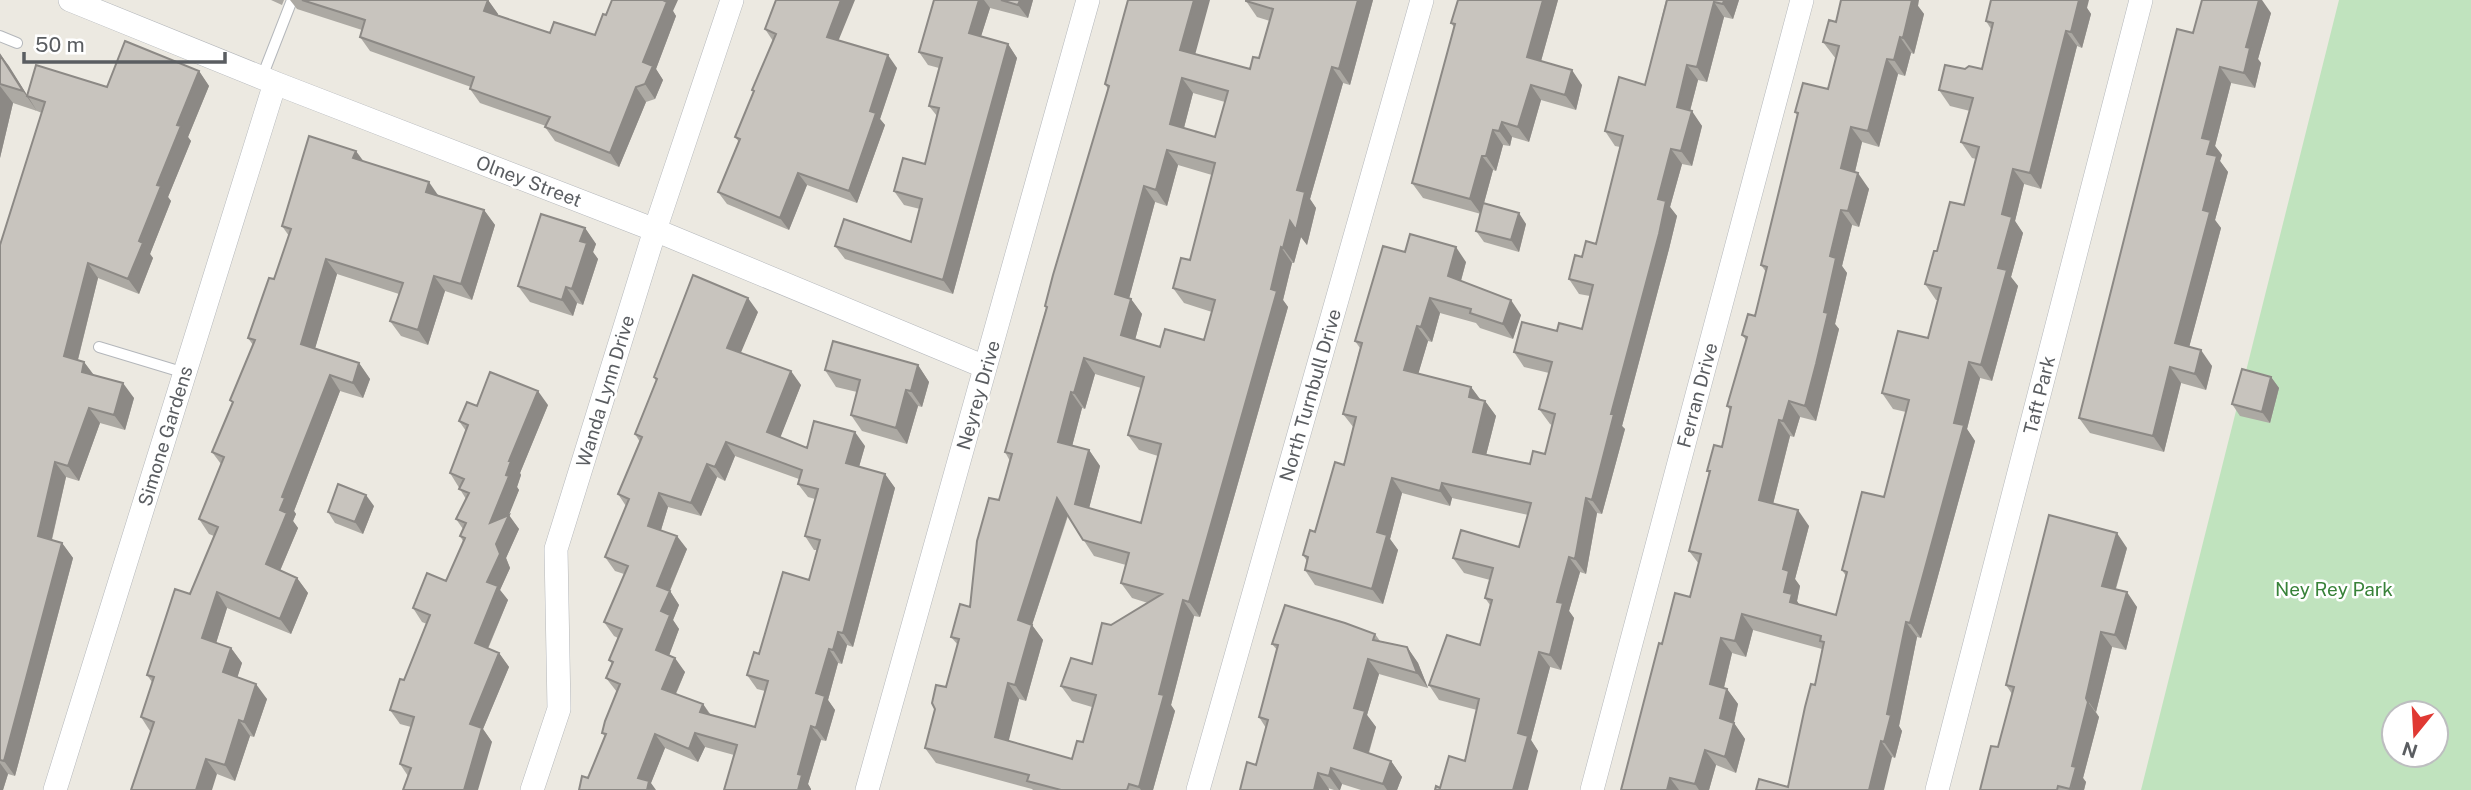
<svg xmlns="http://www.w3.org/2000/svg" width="2471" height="790" viewBox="0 0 2471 790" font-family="'Public Sans',sans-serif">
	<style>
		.green { fill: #c0e3be; fill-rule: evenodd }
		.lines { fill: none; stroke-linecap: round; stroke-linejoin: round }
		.service-casing { stroke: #b4b7bb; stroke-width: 12 }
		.minor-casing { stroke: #b4b7bb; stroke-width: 24 }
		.service { stroke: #fff; stroke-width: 10 }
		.minor { stroke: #fff; stroke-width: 23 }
		.wall { fill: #aca9a3; fill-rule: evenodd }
		.shaded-wall { fill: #8c8985 }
		.building { fill: #c8c4be; stroke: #8c8985; stroke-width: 2; fill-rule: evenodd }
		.labels { text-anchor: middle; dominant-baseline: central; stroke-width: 5; stroke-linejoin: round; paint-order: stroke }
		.street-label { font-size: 19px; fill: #5a5d61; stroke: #fff }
		.park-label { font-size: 19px; fill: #388239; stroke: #fff }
	</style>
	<rect width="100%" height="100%" fill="#ece9e1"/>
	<path class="green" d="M2339 0H2471V790H2141ZM2394 713H2436V755H2394Z"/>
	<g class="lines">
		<defs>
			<path id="service" d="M0 36 17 43
				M262 77 292 0
				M99 347 185 373"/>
			<path id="minor" d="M70 0 275 83 655 230 985 367
				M55 790 275 83
				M532 790 559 709 556 549 655 230 732 0
				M867 790 1088 0
				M1198 790 1422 0
				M1592 790 1802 0
				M1937 790 2141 0"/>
		</defs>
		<use href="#service" class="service-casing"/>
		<use href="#minor" class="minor-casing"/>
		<use href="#service" class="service"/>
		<use href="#minor" class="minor"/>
	</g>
	<path class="wall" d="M271 0H284L282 5Z
		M290 0H488L498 14V15L550 33 595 35 606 15 673 11 676 16 656 69 663 80 655 99 646 102 619 167 555 141 545 127 546 126 480 103 470 89 471 87 370 51 360 37 362 30 297 9Z
		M934 0H1033L1028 18 990 8 981 36 1008 44 1017 58 953 294 845 259 835 246 911 242 920 209 904 205 894 191 925 164 937 116 929 106 939 68 928 65 919 52Z
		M1373 0 1350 85 1343 83 1310 199 1316 208 1307 245 1301 237 1294 263H1292L1283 300 1288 307 1200 617 1194 616 1171 705 1175 711 1153 790H1033L1032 789 936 763 925 748 946 687 958 645 951 637 970 607 1010 461 1005 452 1046 308 1045 306 1108 89 1105 84 1195 54 1250 69 1259 58 1270 21 1257 17 1246 1ZM1193 93 1225 102 1215 137 1184 128ZM1178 165 1212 175 1190 260 1173 288 1184 303 1212 312 1204 340 1160 347 1135 340 1142 314 1131 299 1129 298 1155 202 1167 206ZM1095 374 1141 388 1128 435 1139 450 1158 456 1141 523 1089 508 1100 466 1089 450 1072 446 1082 408 1085 409ZM1068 516 1094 556 1126 565 1121 583 1132 598 1148 603 1111 625 1092 664 1061 686 1072 701 1092 707 1083 742 1072 759 1008 741 1019 699 1026 701 1043 640 1032 625Z
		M1458 0H1558L1541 61 1582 85 1576 110 1541 100 1529 142 1512 137 1510 146 1503 145 1496 171 1493 170 1484 203 1526 224 1519 252 1484 242 1476 231 1481 214 1423 198 1412 183 1454 27 1451 23Z
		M1666 0H1739L1733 19 1724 17 1707 82 1698 80 1690 111 1702 126 1692 166 1682 164 1670 207 1677 216 1669 249 1622 426 1625 429 1602 514 1597 513 1586 574 1580 572 1569 611 1574 618 1561 670 1550 667 1531 740 1538 751 1440 788 1465 761 1477 710 1439 700 1429 685 1480 645 1490 605 1485 598 1490 580 1464 573 1453 558 1519 547 1528 515 1452 498 1450 506 1402 493 1390 539 1398 550 1383 604 1315 585 1305 570 1307 561 1303 555 1315 532 1344 465 1354 428 1343 414 1360 348 1355 341 1405 252 1466 262 1461 281 1521 315 1513 339 1480 328 1476 323 1440 313 1432 342 1428 341 1418 374 1471 387 1480 399 1485 401 1496 416 1486 455 1530 464 1545 454 1552 425 1550 424 1539 409 1549 373 1524 367 1514 352 1557 331 1582 329 1590 296 1579 294 1569 279 1582 257 1596 244 1620 147 1615 146 1605 131 1645 85Z
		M1918 6 1924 14 1914 54 1911 53 1905 76 1898 74 1879 147 1862 142 1855 172 1869 189 1859 227 1852 225 1842 266 1847 273 1835 324 1839 329 1816 421 1800 417 1794 437 1790 436 1773 504 1809 526 1795 579 1800 586 1797 601 1799 605 1836 615 1846 576 1842 570 1884 497 1906 412 1893 409 1882 393 1928 338 1938 300H1936L1925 284 1937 251 1964 205 1976 159 1972 158 1961 142 1970 111 1950 106 1939 90 1965 69H1982L1991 29 1986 21 2087 8 2091 14 2082 48 2077 46 2041 189 2024 184 2015 221 2023 233 2011 277 2018 286 1992 381 1980 378 1967 429 1975 441 1921 638 1917 637 1899 726 1902 731 1895 758 1892 757 1788 787 1815 685 1822 649 1753 630 1746 657 1732 653 1724 688 1727 689 1738 704 1734 723 1745 739 1736 773 1716 765 1709 790H1621L1662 644 1690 597 1699 564 1689 551 1709 473 1707 471 1722 447 1730 410 1727 406 1746 340 1742 335 1755 316 1766 272 1761 265 1798 116 1795 112 1828 89 1836 59 1823 42Z
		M2271 13 2258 59 2261 63 2255 88 2231 83 2215 146 2222 155 2220 161 2228 172 2215 220 2221 228 2189 347 2212 366 2206 390 2181 383 2164 452 2090 433 2079 418 2193 33Z
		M765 29 839 40 897 68 880 119 885 125 857 203 807 185 789 230 727 204 718 192 739 142 735 137 754 93 752 90 773 41Z
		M0 54 27 95 107 87 199 71 209 86 188 137 191 141 168 197 171 201 150 254 153 258 139 294 98 278 78 360 84 362 94 375 134 398 125 430 100 423 79 481 66 477 52 540 62 543 73 558 15 776 8 774 3 790H0V245L42 113 37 111 33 106 37 111 13 103 0 158Z
		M364 162 439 196 484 210 495 225 472 300 445 291 428 345 401 336 390 321 399 294 337 274 315 348 359 363 370 379 363 398 340 391 294 511 296 514 293 521 298 528 280 571 297 578 308 593 291 634 227 608 216 643 231 648 242 663 237 677 267 699 254 737 250 736 235 781 217 774 150 731 141 717 152 682 147 675 190 594 214 536 209 534 199 519 221 464 212 452 233 404 230 400 253 345 248 338 274 279 289 236 282 226Z
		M585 228 596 244 593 252 598 259 583 305 577 303 573 316 530 302 518 286Z
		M758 312 740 353 801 385 780 437 807 448 865 446 859 467 885 474 895 488 853 647 847 645 842 664 838 663 828 700 835 710 826 741 821 740 808 784 811 789 734 755 705 747 698 762 665 748 651 783 588 778 605 736 602 733 617 692 606 678 612 664 609 660 618 638 614 636 604 622 624 574 615 571 605 557 626 506 618 494 640 442 635 434 656 381 654 377ZM735 456 799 479 798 484 808 497 815 499 805 536 814 550H817L809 580 759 654 747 675 757 689 765 691 755 727 711 715 703 704 676 694 685 672 669 655 679 629 673 620 679 605 670 591 687 549 661 530 668 507 701 516 717 477 725 481Z
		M918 365 929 382 922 407 918 406 907 444 862 431 851 415 857 392 836 387 825 370Z
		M2271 377 2279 388 2270 423 2240 416 2232 404Z
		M548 405 520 473 521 475 517 487 519 490 508 515 519 529 506 558 510 568 500 590 508 600 488 649 499 653 509 667 483 729 492 742 408 776 400 764 411 727 400 724 390 710 404 680 427 624 422 622 413 608 446 581 463 541 460 536 463 529 456 519 466 499 450 473 466 431 459 421 477 406Z
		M374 506 363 534 335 523 328 512Z
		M2127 548 2116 589 2137 607 2126 650 2112 647 2096 712 2099 717 2083 778 2086 782 2084 790H1980L1998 747 2012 694 2006 685Z
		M1375 634 1380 641 1407 647 1418 663 1428 688 1379 674 1367 715 1376 727 1369 753 1391 761 1402 777 1397 790H1361L1342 784 1340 790H1334L1256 765 1266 728 1259 717 1277 650 1272 644Z"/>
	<path class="shaded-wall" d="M488 0 498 14 494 25 484 11Z
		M662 0H678L673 11 676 16 656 69 663 80 655 99 645 84 643 62Z
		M841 0H855L835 49 827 37Z
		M979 0H984L990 8 978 46 969 33Z
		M1020 0H1033L1028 18 1018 5Z
		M1194 0H1210L1192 66 1180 50Z
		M1358 0H1373L1350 85 1339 69Z
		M1543 0H1558L1538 72 1527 57Z
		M1724 0H1739L1733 19 1723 4Z
		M1908 0H1919L1918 6 1924 14 1914 54 1903 38Z
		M2077 0H2089L2087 8 2091 14 2082 48 2071 32Z
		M2259 0H2262L2271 13 2258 59 2261 63 2255 88 2244 73 2246 47Z
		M1714 2 1724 17 1707 82 1697 67Z
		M2066 31 2077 46 2041 189 2030 173Z
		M1900 37 1911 53 1905 76 1894 60Z
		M1008 44 1017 58 953 294 943 280Z
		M0 54 9 66 37 111 23 91Z
		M888 55 897 68 880 119 885 125 857 203 849 191 870 111Z
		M1887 59 1898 74 1879 147 1868 131Z
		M1687 65 1698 80 1687 122 1677 107Z
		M1332 67 1343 83 1310 199 1316 208 1307 245 1301 237 1294 263 1283 248 1297 190Z
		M2220 67 2231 83 2215 146 2222 155 2220 161 2228 172 2215 220 2221 228 2186 359 2175 343 2203 210 2207 154 2202 138Z
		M1572 70 1582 85 1576 110 1565 95Z
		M199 71 209 86 188 137 191 141 168 197 171 201 150 254 153 258 139 294 128 279 157 185 177 125Z
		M1182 78 1193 93 1181 139 1170 124Z
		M1531 85 1541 100 1529 142 1518 127Z
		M0 86 13 103 0 158Z
		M636 87 646 102 619 167 610 153Z
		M1692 111 1702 126 1692 166 1681 151Z
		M1502 122 1512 137 1510 146 1499 131Z
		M1851 127 1862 142 1852 184 1841 168Z
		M1493 130 1503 145 1496 171 1486 156Z
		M1671 149 1682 164 1670 207 1677 216 1669 249 1622 426 1625 429 1602 514 1592 500 1658 199Z
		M1167 150 1178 165 1167 206 1156 190Z
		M356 151 367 166 353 158Z
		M1482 156 1493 170 1481 214 1470 199Z
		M2013 169 2024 184 2015 221 2023 233 2011 277 2018 286 1992 381 1981 365 1998 268 2002 214Z
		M798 173 807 185 789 230 780 218Z
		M1858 173 1869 189 1859 227 1848 211Z
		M429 182 440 198 426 192Z
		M1144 186 1155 202 1126 310 1115 294Z
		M484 210 495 225 472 300 461 284Z
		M1841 210 1852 225 1842 266 1847 273 1835 324 1839 329 1816 421 1805 406 1824 312 1830 256Z
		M1519 213 1526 224 1519 252 1511 240Z
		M585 228 596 244 593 252 598 259 583 305 572 289 580 241Z
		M1281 247 1292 263 1283 300 1288 307 1200 617 1189 602 1271 289Z
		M1456 247 1466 262 1458 291 1448 276Z
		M326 259 337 274 312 359 301 344Z
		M88 263 98 278 75 371 64 356Z
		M434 276 445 291 428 345 418 330Z
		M566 287 577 303 573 316 562 300Z
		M748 298 758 312 737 362 727 348Z
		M1430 298 1440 313 1432 342 1421 327Z
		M1131 299 1142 314 1132 351 1121 335Z
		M1511 300 1521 315 1513 339 1503 324Z
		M1417 326 1428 341 1415 385 1404 370Z
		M2201 350 2212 366 2206 390 2195 374Z
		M1084 358 1095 374 1085 409 1074 393Z
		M84 362 95 377 82 372Z
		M1969 362 1980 378 1967 429 1975 441 1921 638 1910 623 1954 423Z
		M359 363 370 379 363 398 353 383Z
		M918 365 929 382 922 407 911 391Z
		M2170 367 2181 383 2164 452 2153 436Z
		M791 371 801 385 777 446 767 432Z
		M330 375 340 391 294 511 296 514 293 521 298 528 276 580 266 564 280 510 282 497Z
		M2271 377 2279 388 2270 423 2262 412Z
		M123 383 134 398 125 430 114 415Z
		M1471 387 1482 402 1469 397Z
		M906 390 918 406 907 444 896 428Z
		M538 391 548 405 520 473 521 475 517 487 519 490 507 520 509 515 519 529 506 558 510 568 500 590 508 600 484 657 475 643 487 582 490 523 506 475 509 461Z
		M1071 392 1082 408 1069 458 1058 442Z
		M1485 401 1496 416 1483 467 1473 452Z
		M1789 401 1800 417 1794 437 1783 421Z
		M89 408 100 423 79 481 68 466Z
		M1779 420 1790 436 1770 516 1759 500Z
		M855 432 865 446 856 477 846 463Z
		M726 442 735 456 725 481 715 467Z
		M1089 450 1100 466 1086 520 1075 504Z
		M55 462 66 477 49 551 38 536Z
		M707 464 717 477 701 516 691 503Z
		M885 474 895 488 853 647 843 633Z
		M1392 478 1402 493 1390 539 1398 550 1383 604 1372 589 1377 532Z
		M1442 483 1452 498 1450 506 1440 491Z
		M659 493 668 507 658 540 648 526Z
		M366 495 374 506 363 534 355 522Z
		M1057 498 1068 514 1032 625 1043 640 1026 701 1015 685 1018 620Z
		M1586 498 1597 513 1586 574 1575 559Z
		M1798 510 1809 526 1795 579 1800 586 1797 601 1803 610 1801 618 1784 592 1783 569Z
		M2117 533 2127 548 2112 601 2102 586Z
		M677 536 687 549 667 597 670 591 679 605 673 620 679 629 666 664 656 650 661 611 657 586Z
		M62 543 73 558 15 776 4 761Z
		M1569 557 1580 572 1569 611 1574 618 1561 670 1550 655 1557 602Z
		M297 578 308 593 291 634 280 619Z
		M217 592 227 608 213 653 202 638Z
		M2127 592 2137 607 2126 650 2115 635Z
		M1183 600 1194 616 1171 705 1175 711 1153 790H1141L1139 787 1159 694Z
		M1742 614 1753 630 1746 657 1735 641Z
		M1906 622 1917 637 1899 726 1902 731 1895 758 1884 742 1887 714Z
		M838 632 847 645 842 664 833 650Z
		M2101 632 2112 647 2096 712 2086 698Z
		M1721 638 1732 653 1721 700 1710 684Z
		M1407 647 1418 663 1428 688 1417 673Z
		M231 648 242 663 234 688 223 672Z
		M829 649 838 663 828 700 835 710 826 741 816 728V693Z
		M1539 652 1550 667 1531 740 1538 751 1528 790H1513L1518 733Z
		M499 653 509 667 483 729 492 742 478 790H464L470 724Z
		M675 658 685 672 672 702 662 689Z
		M1368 659 1379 674 1367 715 1376 727 1365 764 1354 748V708Z
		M1008 683 1019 699 1006 752 995 737Z
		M256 684 267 699 254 737 244 722Z
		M1727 689 1738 704 1731 734 1720 718Z
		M2088 702 2099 717 2083 778 2086 782 2084 790H2071L2072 766Z
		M703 704 712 718 700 712Z
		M239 720 250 736 235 781 225 765Z
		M1734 723 1745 739 1736 773 1725 757Z
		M811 726 821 740 808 784 811 789V790H798V774Z
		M695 733 705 747 698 762 689 749Z
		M655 734 665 748 651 783 656 790H646L638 778Z
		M1881 741 1892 757 1884 790H1869Z
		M1705 750 1716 765 1709 790H1699L1695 784Z
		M206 759 217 774 212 790H196Z
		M1391 761 1402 777 1397 790H1387L1383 784Z
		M0 763 8 774 3 790H0Z
		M1331 768 1342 784 1340 790H1339L1329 776Z
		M1318 773 1329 789V790H1314Z
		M1670 778 1679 790H1667Z"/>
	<path class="building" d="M302 0H488L484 11 550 33 554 22 595 35 603 14 606 15 612 0H663L667 2 643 62 653 66 645 84 636 87 610 153 545 127 550 117 470 89 474 77 360 37 365 20Z
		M776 0H841L827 37 888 55 870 111 876 113 849 191 798 173 780 218 718 192 740 139 735 137 754 91 752 90 776 34 765 29Z
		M934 0H979L969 33 1008 44 943 280 835 246 844 219 911 242 922 199 894 191 903 158 925 164 939 108 929 106 942 58 919 52Z
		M1001 0H1020L1018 5Z
		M1128 0H1194L1180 50 1250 69 1253 57 1259 58 1273 9 1246 1V0H1358L1339 69 1332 67 1297 190 1305 192 1296 230 1290 221 1283 248 1281 247 1271 289 1277 291 1189 602 1183 600 1159 694 1164 695 1139 787 1129 784 1127 790H1061L1027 781 1029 775 925 748 935 709 932 703 936 685 946 687 959 639 951 637 960 604 970 607 977 541 989 498 999 500 1012 454 1005 452 1047 307 1045 306 1053 275 1109 86 1105 84ZM1182 78 1228 91 1215 137 1170 124ZM1167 150 1215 163 1190 260 1181 258 1173 288 1215 300 1204 340 1165 329 1160 347 1121 335 1131 299 1115 294 1144 186 1156 190ZM1084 358 1144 377 1128 435 1161 444 1141 523 1075 504 1089 450 1058 442 1071 392 1074 393ZM1057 498 1083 540 1129 553 1121 583 1162 594 1111 625 1102 623 1092 664 1071 658 1061 686 1096 695 1083 742 1077 741 1072 759 995 737 1008 683 1015 685 1032 625 1018 620Z
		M1458 0H1543L1527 57 1572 70 1565 95 1531 85 1518 127 1502 122 1499 131 1493 130 1486 156H1482L1470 199 1412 183 1455 24 1451 23Z
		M1667 0H1724L1723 4 1714 2 1697 67 1687 65 1677 107 1692 111 1681 151 1671 149 1658 199 1666 201 1659 234 1611 414H1614L1592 500 1586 498 1575 559 1569 557 1557 602 1563 603 1550 655 1539 652 1518 733 1528 736 1513 790H1435L1436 786 1440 788 1449 756 1465 761 1479 699 1429 685 1447 635 1480 645 1492 600 1485 598 1493 568 1453 558 1461 530 1519 547 1531 503 1442 483 1440 491 1392 478 1377 532 1387 535 1372 589 1305 570 1308 557 1303 555 1310 530 1315 532 1335 462 1344 465 1356 417 1343 414 1362 343 1355 341 1383 246 1405 252 1410 234 1456 247 1448 276 1511 300 1503 324 1470 313 1471 309 1430 298 1421 327 1417 326 1404 370 1471 387 1469 397 1485 401 1473 452 1530 464 1533 451 1545 454 1555 414 1539 409 1552 362 1514 352 1522 322 1557 331 1559 323 1582 329 1593 285 1569 279 1575 255 1582 257 1586 241 1596 244 1623 136 1605 131 1619 77 1645 85Z
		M1841 0H1912L1903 38 1900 37 1894 60 1887 59 1868 131 1851 127 1841 168 1858 173 1848 211 1841 210 1830 256 1836 258 1824 312 1828 313 1816 364 1805 406 1789 401 1783 421 1779 420 1759 500 1798 510 1783 569 1789 571 1784 592 1792 594 1790 602 1836 615 1847 572 1842 570 1862 492 1884 497 1909 400 1882 393 1898 331 1928 338 1941 288 1925 284 1934 251H1937L1950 202 1964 205 1979 147 1961 142 1973 98 1939 90 1945 65 1965 69 1969 66 1982 69 1993 23 1986 21 1991 0H2079L2071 32 2066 31 2030 173 2013 169 2002 214 2012 217 1998 268 2007 270 1981 365 1969 362 1954 423 1964 425 1910 623 1906 622 1887 714 1891 715 1884 742 1881 741 1869 790H1756L1759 779 1788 787 1805 707 1811 684 1815 685 1824 642 1820 641 1821 636 1742 614 1735 641 1721 638 1710 684 1727 689 1720 718 1734 723 1725 757 1705 750 1695 784 1670 778 1667 790H1621L1659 643 1662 644 1675 593 1690 597 1701 554 1689 551 1710 471H1707L1714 445 1722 447 1731 407 1727 406 1747 337 1742 335 1748 314 1755 316 1767 267 1761 265 1798 113 1795 112 1803 83 1828 89 1839 46 1823 42 1829 20 1836 22Z
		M2202 0H2259L2246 47 2250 48 2244 73 2220 67 2202 138 2211 140 2207 154 2217 156 2203 210 2210 212 2175 343 2201 350 2195 374 2170 367 2153 436 2079 418 2177 29 2193 33Z
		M125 41 199 71 177 125 181 126 157 185 161 186 139 241 143 243 128 279 88 263 64 356 84 362 82 372 123 383 114 415 89 408 68 466 55 462 38 536 62 543 4 761 0 760V245L45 102 27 96 36 65 107 87Z
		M0 55 23 91 0 84Z
		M309 136 356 151 353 158 429 182 426 192 484 210 461 284 434 276 418 330 390 321 403 283 326 259 301 344 359 363 353 383 330 375 282 497 285 498 280 510 287 513 266 564 297 578 280 619 217 592 202 638 231 648 223 672 256 684 244 722 239 720 225 765 206 759 196 790H131L154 722 141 717 154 677 147 675 175 589 190 594 218 527 199 519 224 457 212 452 233 402 230 400 255 340 248 338 269 278 274 279 291 229 282 226Z
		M1483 203 1519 213 1511 240 1476 231Z
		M541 214 585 228 580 241 587 243 572 289 566 287 562 300 518 286Z
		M693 275 748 298 727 348 791 371 767 432 807 448 814 421 855 432 846 463 885 474 843 633 838 632 833 650 829 649 816 693 825 696 816 728 811 726 798 774 802 775 798 790H724L737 745 695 733 689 749 655 734 638 778 649 781 647 790H579L582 776 588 778 606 734 602 733 605 721 620 684 606 678 613 662 609 660 622 629 604 622 628 566 605 557 629 499 618 494 642 437 635 434 657 379 654 377ZM726 442 802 470 798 484 818 489 805 536 820 540 809 580 783 572 759 654 754 652 747 675 768 681 755 727 700 712 703 704 662 689 675 658 656 650 670 615 661 611 670 591 657 586 677 536 648 526 659 493 691 503 707 464 715 467Z
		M833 341 918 365 911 391 906 390 896 428 851 415 860 380 825 370Z
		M2242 369 2271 377 2262 412 2232 404Z
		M490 372 538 391 509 461H511L506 475 509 476 490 523 509 515 496 544 500 554 487 582 498 586 475 643 499 653 470 724 482 728 464 790H403L411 768 400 764 414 717 390 710 400 679 404 680 430 615 413 608 427 573 446 581 465 538 460 536 466 523 456 519 469 493 459 489 464 479 450 473 468 425 459 421 467 402 477 406Z
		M338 484 366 495 355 522 328 512Z
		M2049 515 2117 533 2102 586 2127 592 2115 635 2101 632 2086 698 2088 702 2072 766 2076 767 2070 789 2058 786 2057 790H1980L1991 746 1998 747 2014 687 2006 685Z
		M1285 605 1345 623 1375 634 1373 640 1407 647 1417 673 1368 659 1354 708 1365 711 1354 748 1391 761 1383 784 1331 768 1329 776 1318 773 1314 790H1240L1247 762 1256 765 1268 720 1259 717 1278 645 1272 644Z"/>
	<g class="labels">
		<g class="street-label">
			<text transform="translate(529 181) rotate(21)">Olney Street</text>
			<text transform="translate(605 391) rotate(-73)">Wanda Lynn Drive</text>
			<text transform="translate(978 395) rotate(-74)">Neyrey Drive</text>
			<text transform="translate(1310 395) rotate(-74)">North Turnbull Drive</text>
			<text transform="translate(1697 395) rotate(-75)">Ferran Drive</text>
			<text transform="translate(2039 395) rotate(-76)">Taft Park</text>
			<text transform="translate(165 436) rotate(-73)">Simone Gardens</text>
		</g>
		<g class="park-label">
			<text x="2334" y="589">Ney Rey Park</text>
		</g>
	</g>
	<g transform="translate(2415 734) rotate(198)"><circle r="33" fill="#ffffff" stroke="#bdbec0" stroke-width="2"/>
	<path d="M0-5L12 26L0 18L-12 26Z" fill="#e03933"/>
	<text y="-10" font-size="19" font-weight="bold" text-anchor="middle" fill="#5a5d61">N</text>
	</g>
	<path d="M24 52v10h201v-10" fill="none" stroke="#5a5d61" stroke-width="3.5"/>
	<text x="35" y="52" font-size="21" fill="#5a5d61" stroke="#ffffff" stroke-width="5" paint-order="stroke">50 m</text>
</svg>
